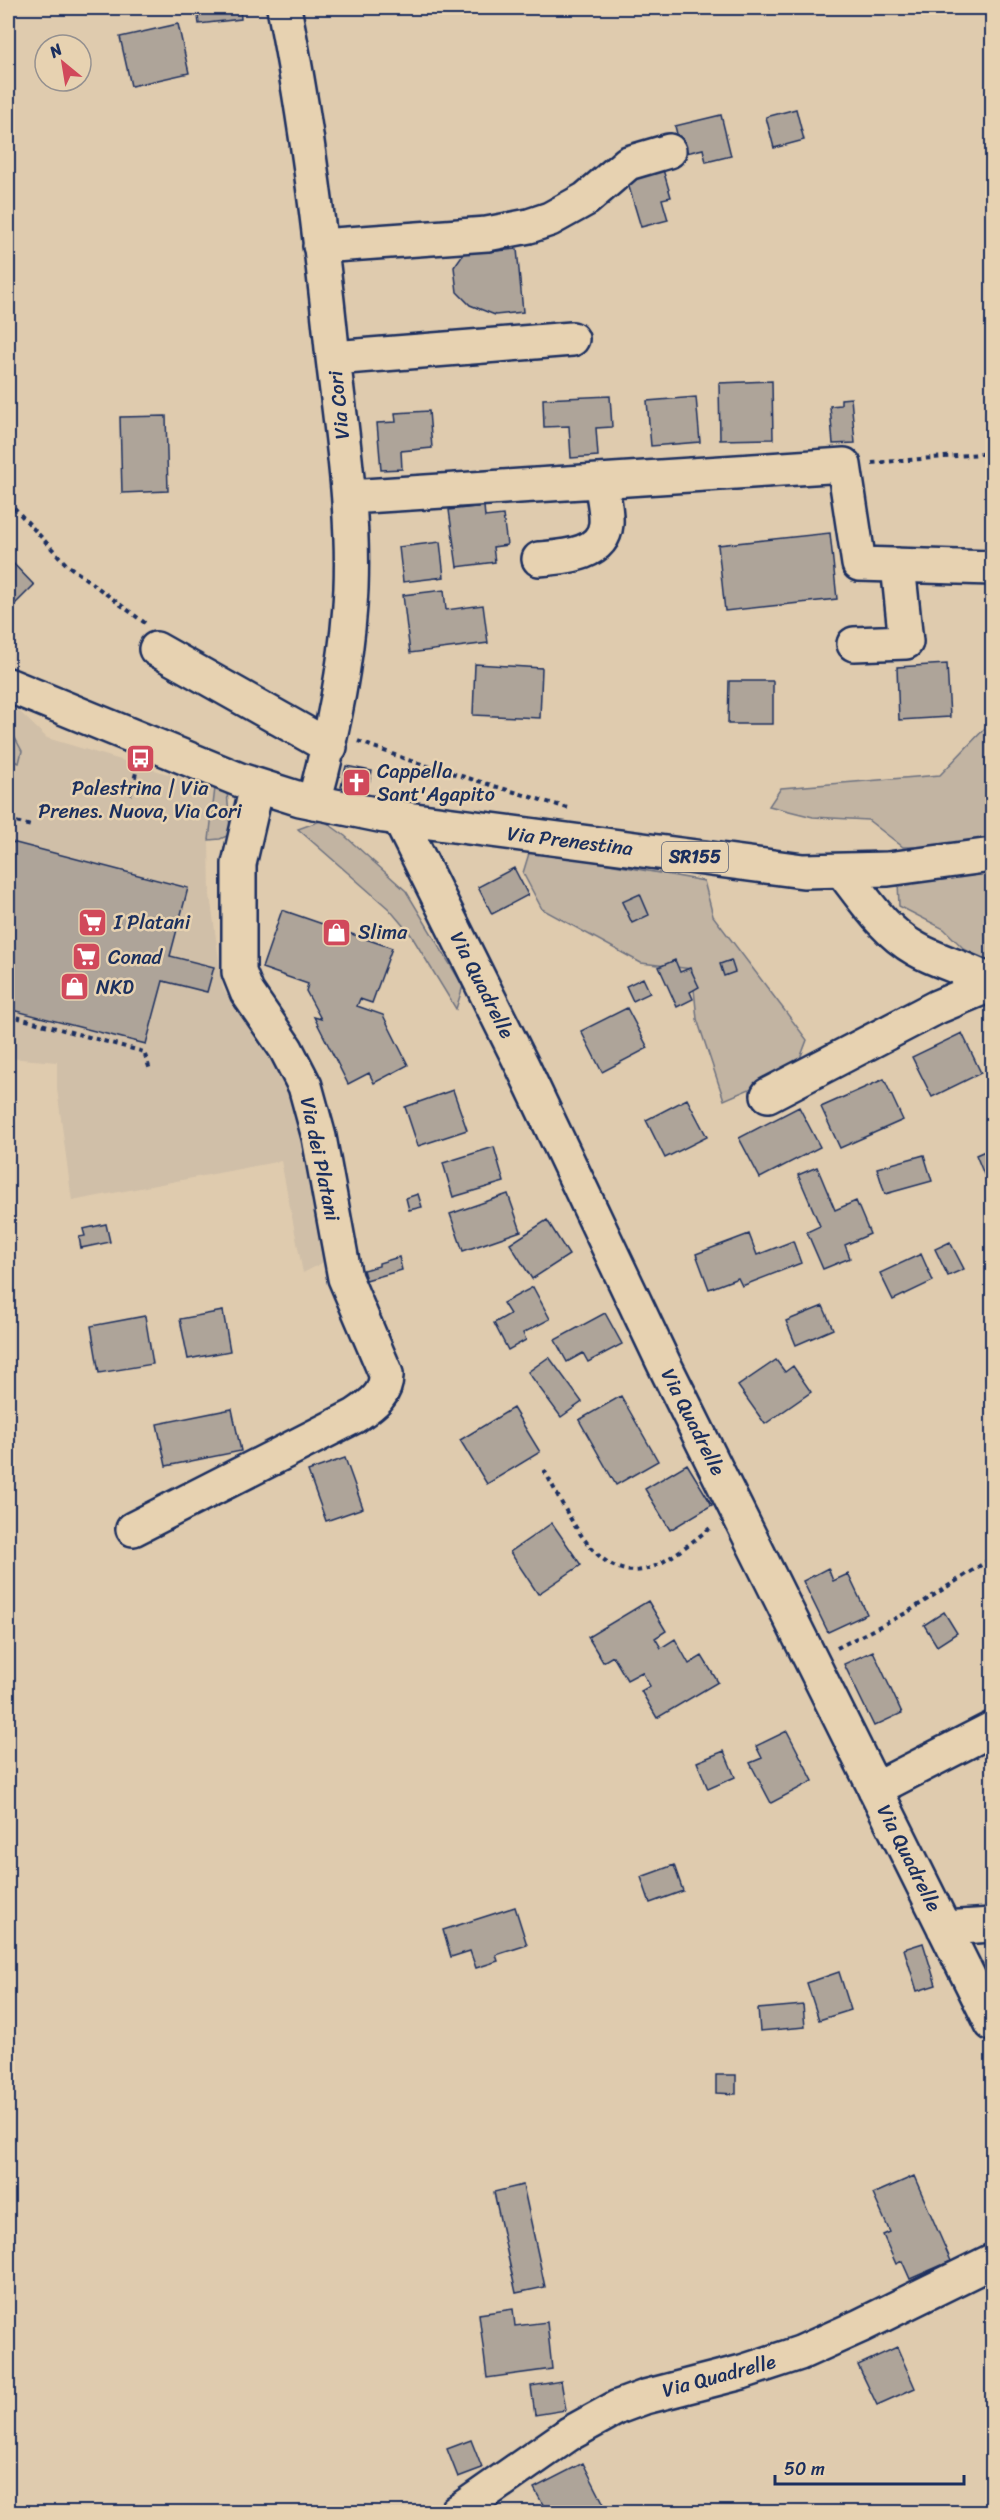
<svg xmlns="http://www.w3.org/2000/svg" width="1000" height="2520" viewBox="0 0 1000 2520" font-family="Sriracha,sans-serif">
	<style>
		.built { fill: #d0bfa8 }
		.green { fill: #c2b4a2; stroke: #6e7280; stroke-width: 1.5 }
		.building { fill: #aea499; stroke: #1b2f5e; stroke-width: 1.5 }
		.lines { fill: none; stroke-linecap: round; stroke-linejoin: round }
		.minor-casing { stroke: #1b2f5e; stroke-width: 38 }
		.major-casing { stroke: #1b2f5e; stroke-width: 38 }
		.path { stroke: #1b2f5e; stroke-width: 4; stroke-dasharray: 4.5 4.5; stroke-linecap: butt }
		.minor { stroke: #e7d2b1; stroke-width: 33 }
		.major { stroke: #e7d2b1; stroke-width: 33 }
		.labels { text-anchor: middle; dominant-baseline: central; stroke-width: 5; stroke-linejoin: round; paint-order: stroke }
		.shield { fill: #e7d2b1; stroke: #586077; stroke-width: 1.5 }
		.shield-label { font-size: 18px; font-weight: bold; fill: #1b2f5e }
		.street-label { font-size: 20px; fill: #1b2f5e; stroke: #e7d2b1 }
		.poi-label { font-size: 20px; fill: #1b2f5e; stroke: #e7d2b1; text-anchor: start }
	</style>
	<rect width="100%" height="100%" fill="#dfcbae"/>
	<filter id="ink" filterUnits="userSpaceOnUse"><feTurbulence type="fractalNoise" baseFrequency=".0167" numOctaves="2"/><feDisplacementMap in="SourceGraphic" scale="12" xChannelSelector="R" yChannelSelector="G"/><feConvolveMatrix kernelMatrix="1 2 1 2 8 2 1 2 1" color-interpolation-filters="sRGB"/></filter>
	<g filter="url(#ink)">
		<path class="built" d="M8 707 19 711 47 738 215 788 209 840 210 895 223 989 300 1096 326 1261 303 1273 281 1161 72 1201 57 1089V1062L8 1058Z"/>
		<path class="green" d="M990 723 992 724V847H903L868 820 813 817 769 806 781 788 940 775Z
			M8 734 14 736 22 751 19 763 8 759Z
			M215 788 227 791 230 829 227 836 220 839 209 840Z
			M323 820 345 836 406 891 463 986 456 1009 411 935 389 909 298 829Z
			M530 850 704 881 713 916 807 1040 796 1069 724 1100 697 1019 692 969 641 963 542 909 523 873Z
			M992 866V959L986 961 964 949 944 929 899 906 898 881Z"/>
		<path class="building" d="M197 8H240L241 19 199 24Z
			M178 24 189 73 131 86 120 37Z
			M796 109 804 140 774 148 766 117Z
			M721 115 731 156 706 162 703 149 682 154 675 126Z
			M662 166 671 197 662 199 668 220 641 227 626 177Z
			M481 243 487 252 517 249 523 312 495 315 470 305 457 292 454 267 463 254Z
			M772 381 773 439 720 440 719 383Z
			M610 396 612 427 596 428 598 456 571 458 569 426 544 427 543 399Z
			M696 397 700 442 651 446 647 401Z
			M851 398 855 443 833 444 830 406 841 405V399Z
			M429 411 432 448 401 451 402 469 381 470 377 423 396 422 395 413Z
			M166 416 168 491 122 493 120 417Z
			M484 506 485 517 503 515 507 545 493 547 495 562 457 567 449 510Z
			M830 533 837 599 725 611 718 545Z
			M440 542 444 577 403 582 399 547Z
			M8 558 34 585 8 611Z
			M444 590 446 610 483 605 488 643 410 653 403 595Z
			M475 664 542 668 540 718 473 715Z
			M947 664 950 717 899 720 897 667Z
			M729 681H773V724H728Z
			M346 766 372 771 367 792 341 787Z
			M8 841 188 888 170 956 214 967 207 992 163 981 146 1044 8 1009Z
			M514 868 528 895 492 914 478 887Z
			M640 894 649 915 632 923 622 902Z
			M282 910 392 948 372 1003 360 999 357 1006 383 1015 408 1065 374 1083 369 1073 348 1084 314 1017 321 1019 306 991 308 984 262 968Z
			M675 960 680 972 690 968 699 987 690 992 693 999 677 1007 659 967Z
			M731 960 735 972 724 976 720 964Z
			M643 978 650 993 633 1001 626 986Z
			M627 1008 648 1048 602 1072 581 1031Z
			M962 1033 981 1073 932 1097 912 1057Z
			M884 1079 903 1120 840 1148 821 1107Z
			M453 1090 467 1130 418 1146 405 1107Z
			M687 1099 707 1137 665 1158 646 1120Z
			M799 1107 820 1147 760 1178 739 1138Z
			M494 1147 504 1182 453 1197 443 1163Z
			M992 1148V1194L976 1155Z
			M924 1155 932 1181 885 1194 877 1168Z
			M817 1167 835 1210 856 1201 870 1234 845 1245 850 1258 823 1269 807 1232 820 1226 798 1175Z
			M418 1194 422 1207 409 1210 406 1198Z
			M508 1194 521 1231 463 1251 450 1214Z
			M547 1220 569 1255 532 1279 510 1244Z
			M106 1224 110 1242 81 1248 79 1237 85 1236 83 1229Z
			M749 1234 757 1255 793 1241 801 1263 742 1286 738 1278 709 1289 696 1254Z
			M950 1242 964 1269 948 1276 935 1249Z
			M921 1254 933 1281 893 1300 880 1273Z
			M399 1257 402 1270 366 1280 363 1270 379 1266V1263Z
			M533 1287 550 1319 523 1333 526 1340 508 1350 494 1323 510 1314 503 1303Z
			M823 1306 833 1329 796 1345 786 1321Z
			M223 1311 230 1351 188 1359 180 1319Z
			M605 1313 622 1344 588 1362 583 1353 567 1362 555 1340Z
			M145 1316 153 1364 99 1373 91 1326Z
			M549 1357 582 1402 561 1417 528 1372Z
			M776 1360 785 1372 793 1366 811 1392 765 1424 738 1386Z
			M621 1396 658 1461 616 1485 579 1420Z
			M513 1408 540 1452 487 1484 460 1440Z
			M232 1409 241 1451 166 1466 157 1424Z
			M345 1458 363 1508 326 1521 308 1471Z
			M687 1464 712 1505 670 1530 645 1489Z
			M552 1523 581 1565 538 1594 510 1552Z
			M828 1568 833 1581 848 1574 867 1614 828 1632 803 1581Z
			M648 1601 666 1631 655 1638 661 1648 675 1639 689 1664 702 1656 718 1682 657 1718 641 1691 650 1686 642 1672 627 1680 613 1656 603 1662 588 1637Z
			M944 1612 957 1633 937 1646 924 1625Z
			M873 1651 902 1713 874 1726 844 1664Z
			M787 1731 813 1781 771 1803 750 1763 762 1758 756 1746Z
			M724 1751 735 1777 708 1789 697 1762Z
			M674 1865 683 1891 650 1903 641 1877Z
			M515 1907 527 1945 496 1955 498 1961 476 1968 470 1951 451 1957 443 1930Z
			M923 1943 936 1985 917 1991 904 1949Z
			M839 1972 851 2010 819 2020 807 1983Z
			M803 2005 805 2027 760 2031 758 2009Z
			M716 2075H736V2094L716 2093Z
			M914 2176 951 2261 910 2279 902 2261 896 2264 883 2235 890 2232 873 2194Z
			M523 2185 545 2287 516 2293 494 2192Z
			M513 2309 515 2326 547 2322 552 2369 487 2378 479 2314Z
			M897 2347 915 2388 877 2405 858 2365Z
			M561 2381 566 2410 535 2415 531 2386Z
			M471 2440 482 2468 458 2477 447 2449Z
			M583 2463 608 2512H547L534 2488Z"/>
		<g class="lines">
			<defs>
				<path id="minor" d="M284 8C307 123 321 240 333 358 342 434 354 511 351 588 348 660 333 732 314 802
					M320 246 487 234 529 226 550 219 586 199 628 163 669 151
					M333 358 572 339
					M349 497 844 465 859 564 992 568
					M539 559C562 557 603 556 606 524 607 511 603 495 601 481
					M854 644 906 642 898 565
					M156 649 330 747
					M399 818 523 1067 664 1364 992 2024
					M842 871C864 899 885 932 916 949 940 963 968 968 992 983
					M768 1095 937 1007 992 984
					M133 1529 355 1416C371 1405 387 1395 386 1374L345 1278 319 1137 305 1086 286 1049 247 992 239 972V864L257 786
					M875 1789 992 1729
					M944 1928 992 1925
					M457 2512 569 2434 618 2407 645 2397 742 2372 800 2353 860 2326 992 2261"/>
				<path id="major" d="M8 685 240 780 300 799 384 816 803 871 888 869 992 855"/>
			</defs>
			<use href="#minor" class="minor-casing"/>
			<use href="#major" class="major-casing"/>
			<path class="path" d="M872 463 992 453
				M8 501 66 564 145 623
				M358 741 408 760 571 809
				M130 795 137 769
				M8 820 31 826
				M8 1015 144 1052 150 1070
				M544 1470C566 1508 598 1592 655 1566 676 1556 695 1539 713 1526
				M837 1648 906 1613 992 1558"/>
			<use href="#minor" class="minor"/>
			<use href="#major" class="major"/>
		</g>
	</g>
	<defs>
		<symbol id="bus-square" viewBox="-11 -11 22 22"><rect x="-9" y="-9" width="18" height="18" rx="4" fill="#d1495b" stroke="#e7d2b1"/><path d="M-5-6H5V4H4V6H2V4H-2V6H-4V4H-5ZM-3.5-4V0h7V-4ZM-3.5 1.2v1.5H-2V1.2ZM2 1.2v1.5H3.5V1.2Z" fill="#fff"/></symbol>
		<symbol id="church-square" viewBox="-11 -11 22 22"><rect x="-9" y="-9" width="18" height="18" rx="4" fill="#d1495b" stroke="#e7d2b1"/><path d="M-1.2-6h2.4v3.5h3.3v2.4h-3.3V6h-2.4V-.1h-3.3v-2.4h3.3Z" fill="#fff"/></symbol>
		<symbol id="supermarket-square" viewBox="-11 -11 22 22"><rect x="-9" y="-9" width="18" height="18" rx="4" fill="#d1495b" stroke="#e7d2b1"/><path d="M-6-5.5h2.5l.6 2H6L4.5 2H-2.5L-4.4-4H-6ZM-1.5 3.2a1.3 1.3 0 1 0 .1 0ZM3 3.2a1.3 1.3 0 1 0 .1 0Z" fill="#fff"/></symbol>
		<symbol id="shop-square" viewBox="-11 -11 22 22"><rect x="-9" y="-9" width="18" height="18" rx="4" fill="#d1495b" stroke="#e7d2b1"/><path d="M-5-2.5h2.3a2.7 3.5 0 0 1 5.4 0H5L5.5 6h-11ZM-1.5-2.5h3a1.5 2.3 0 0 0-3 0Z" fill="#fff"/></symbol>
	</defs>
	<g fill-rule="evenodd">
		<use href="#bus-square" x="124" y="742" width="33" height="33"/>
		<use href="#church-square" x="340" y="766" width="33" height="33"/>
		<use href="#supermarket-square" x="76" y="906" width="33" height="33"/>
		<use href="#shop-square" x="320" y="916" width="33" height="33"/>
		<use href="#supermarket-square" x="70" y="940" width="33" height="33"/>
		<use href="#shop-square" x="58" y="970" width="33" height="33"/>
	</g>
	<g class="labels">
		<rect class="shield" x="662" y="842" width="66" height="30" rx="4.5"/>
		<g class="shield-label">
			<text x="695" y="857">SR155</text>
		</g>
		<g class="street-label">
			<text transform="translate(339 405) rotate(-96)">Via Cori</text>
			<text transform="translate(570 841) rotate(7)">Via Prenestina</text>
			<text transform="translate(482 985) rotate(63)">Via Quadrelle</text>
			<text transform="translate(320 1159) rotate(78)">Via dei Platani</text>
			<text transform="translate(693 1422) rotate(63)">Via Quadrelle</text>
			<text transform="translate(909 1858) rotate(63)">Via Quadrelle</text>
			<text transform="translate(719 2376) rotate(-15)">Via Quadrelle</text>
		</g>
		<g class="poi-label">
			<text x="377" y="771">Cappella<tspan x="377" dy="23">Sant'Agapito</tspan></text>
			<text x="140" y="788" text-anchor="middle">Palestrina | Via<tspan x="140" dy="23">Prenes. Nuova, Via Cori</tspan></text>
			<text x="114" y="922">I Platani</text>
			<text x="358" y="932">Slima</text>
			<text x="108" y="957">Conad</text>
			<text x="96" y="987">NKD</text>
		</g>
	</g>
	<rect width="1000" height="2520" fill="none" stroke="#e7d2b1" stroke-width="30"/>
	<rect x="15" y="15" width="970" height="2490" fill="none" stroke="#1b2f5e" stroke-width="2" filter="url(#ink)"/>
	<g transform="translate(63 63) rotate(330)"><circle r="28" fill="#e7d2b1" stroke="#959190" stroke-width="1.5"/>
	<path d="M0-4.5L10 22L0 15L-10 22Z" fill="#d1495b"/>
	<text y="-9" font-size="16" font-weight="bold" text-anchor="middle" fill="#1b2f5e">N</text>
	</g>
	<path d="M775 2475v9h189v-9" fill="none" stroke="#1b2f5e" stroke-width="3"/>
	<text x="784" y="2475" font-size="18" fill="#1b2f5e" stroke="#e7d2b1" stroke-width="4.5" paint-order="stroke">50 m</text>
</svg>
